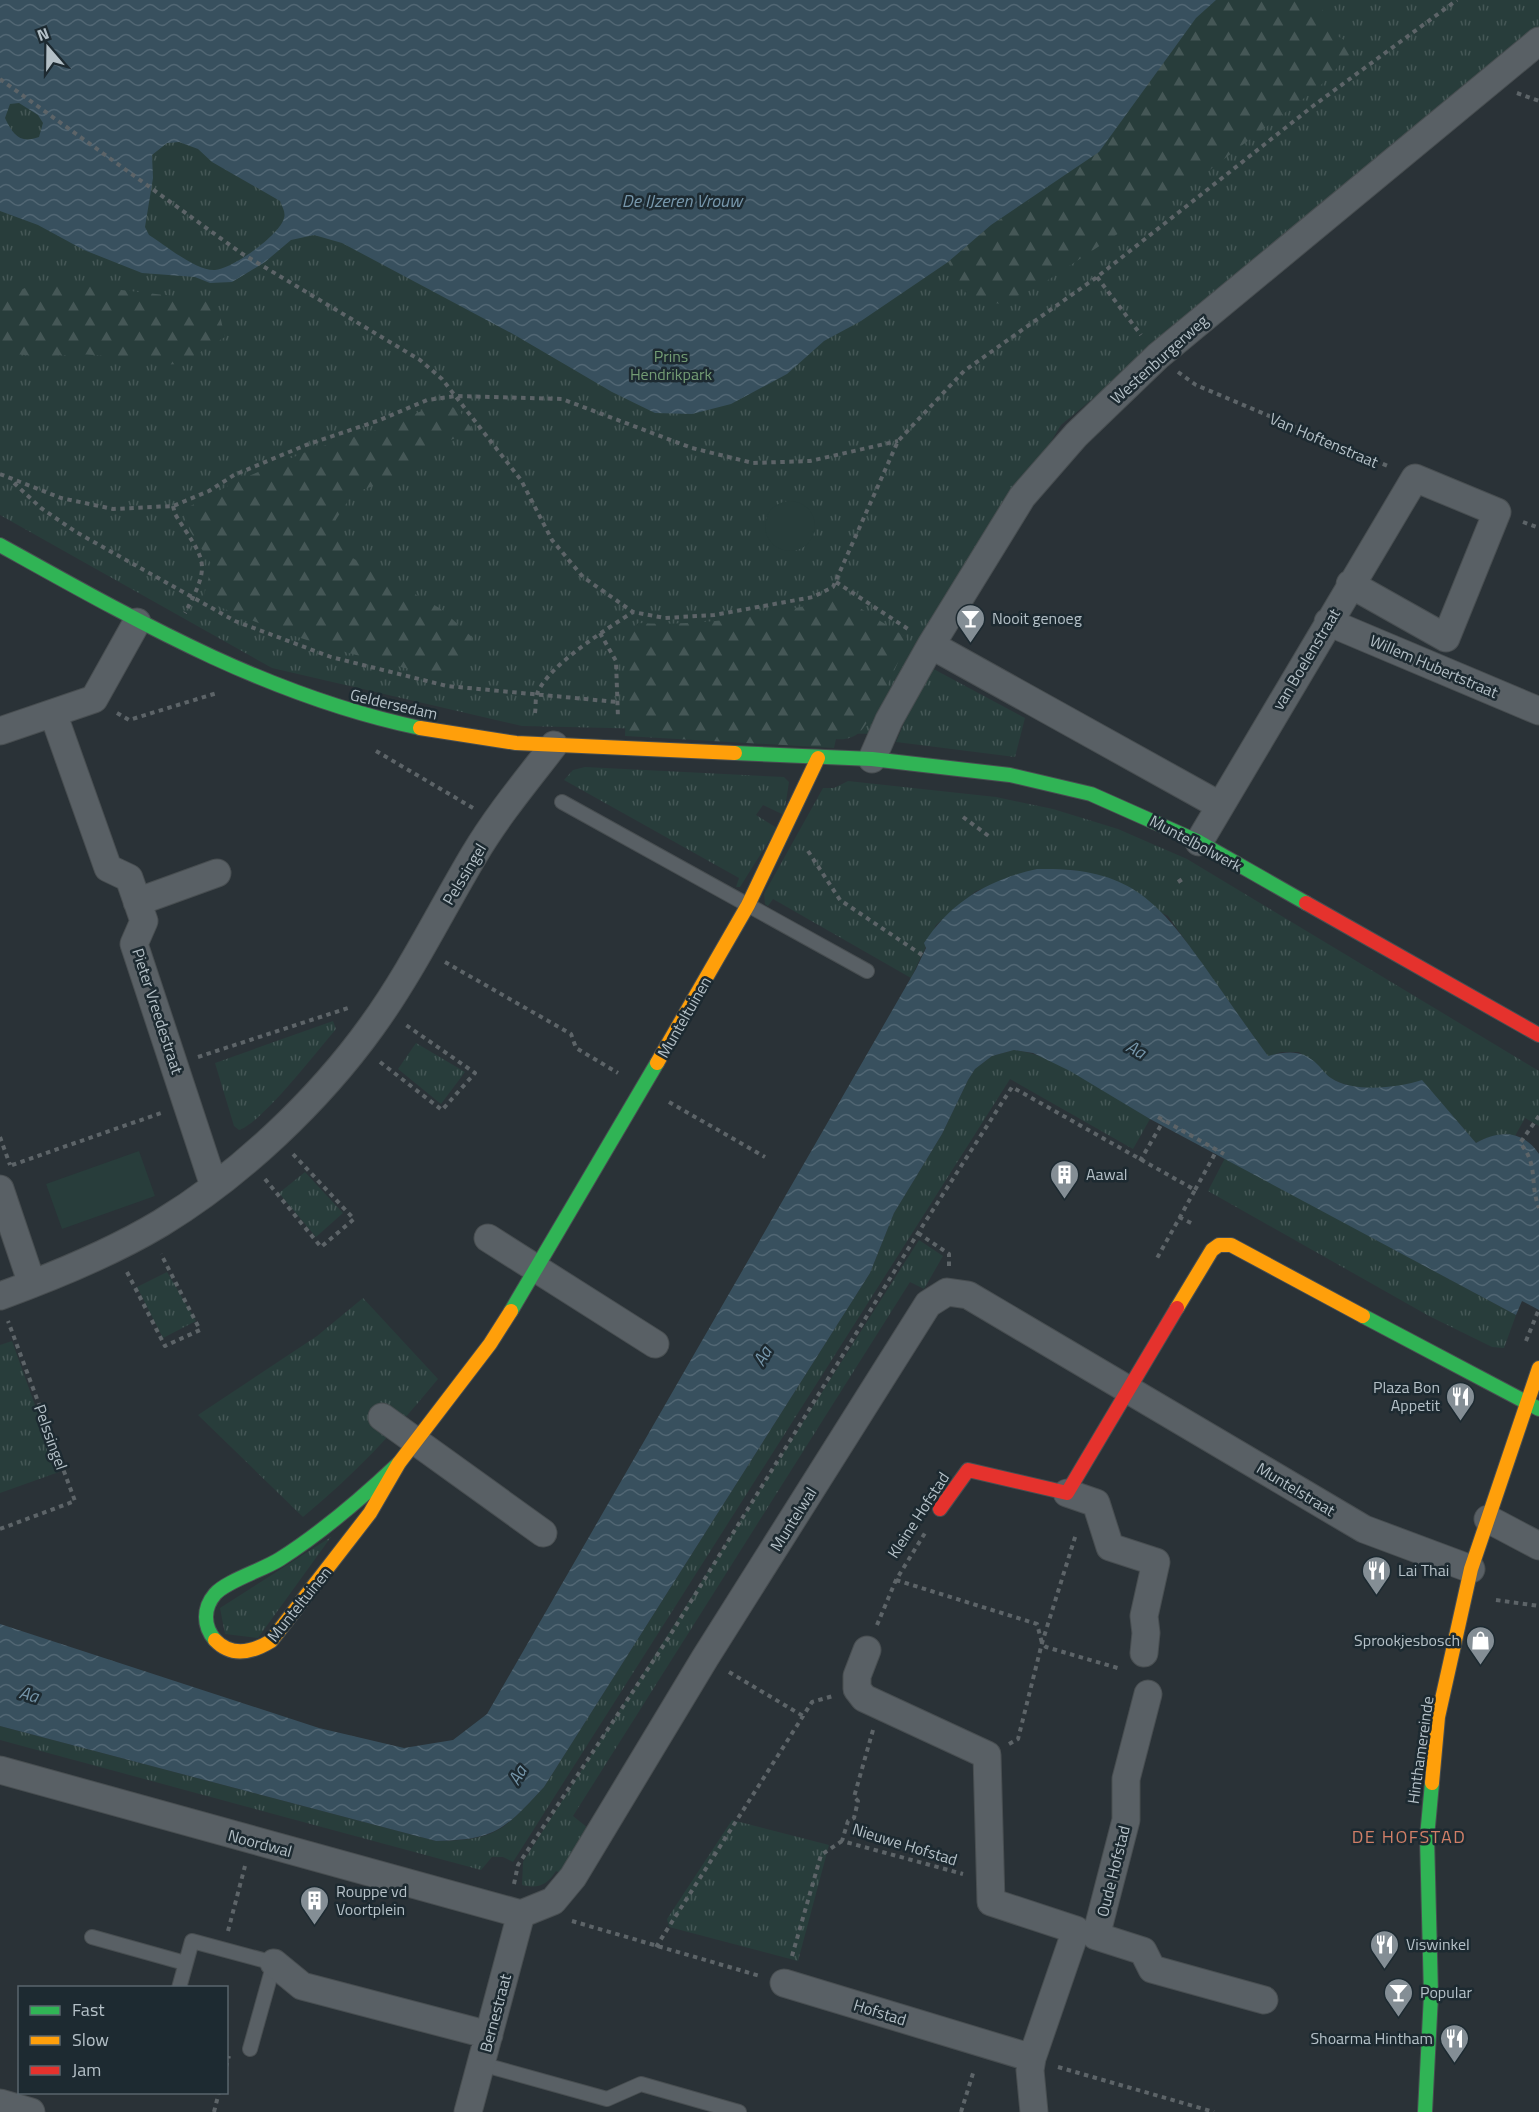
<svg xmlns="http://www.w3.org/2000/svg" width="1539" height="2112" viewBox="0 0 1539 2112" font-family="'Titillium Web',sans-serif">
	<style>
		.grass { fill: url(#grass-tufts) }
		.forest { fill: url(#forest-firs) }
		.pitch { fill: #283d3b }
		.water { fill: url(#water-waves); fill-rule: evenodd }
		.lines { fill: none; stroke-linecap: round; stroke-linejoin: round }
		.lane-casing { stroke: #484e51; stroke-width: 16 }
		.street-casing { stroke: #484e51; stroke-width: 29 }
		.fast-casing { stroke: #484e51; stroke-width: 16 }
		.slow-casing { stroke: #484e51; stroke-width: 16 }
		.jam-casing { stroke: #484e51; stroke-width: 16 }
		.path { stroke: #5d6468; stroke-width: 4; stroke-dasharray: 4.5 4.5; stroke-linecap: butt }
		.lane { stroke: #596065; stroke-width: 14 }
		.street { stroke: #596065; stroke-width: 27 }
		.fast { stroke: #30b455; stroke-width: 14 }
		.slow { stroke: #ff9f0a; stroke-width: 14 }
		.jam { stroke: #e5322d; stroke-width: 14 }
		.labels { text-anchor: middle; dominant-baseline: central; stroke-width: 5; stroke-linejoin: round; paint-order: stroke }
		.park-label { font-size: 16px; fill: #739c74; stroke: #1d2a31 }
		.street-label { font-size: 16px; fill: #b4c0c7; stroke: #1d2a31 }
		.poi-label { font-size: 16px; fill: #b4c0c7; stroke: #1d2a31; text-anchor: start }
		.water-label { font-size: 18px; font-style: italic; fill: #7696aa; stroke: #1d2a31 }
		.neighbourhood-label { font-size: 18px; letter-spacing: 1.5px; fill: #d07f67; stroke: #1d2a31 }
	</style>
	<defs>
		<pattern id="grass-tufts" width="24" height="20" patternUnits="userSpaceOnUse" patternTransform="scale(1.5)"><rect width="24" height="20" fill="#283d3b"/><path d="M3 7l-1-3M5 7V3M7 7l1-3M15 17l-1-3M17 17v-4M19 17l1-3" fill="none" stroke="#455756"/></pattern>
		<pattern id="forest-firs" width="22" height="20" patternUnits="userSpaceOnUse" patternTransform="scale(1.5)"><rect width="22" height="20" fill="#283d3b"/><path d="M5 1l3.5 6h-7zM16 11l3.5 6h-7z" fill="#455756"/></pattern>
		<pattern id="water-waves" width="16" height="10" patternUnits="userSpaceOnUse" patternTransform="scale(1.5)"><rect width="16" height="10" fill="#38505e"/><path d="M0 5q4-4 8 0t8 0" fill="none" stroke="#526774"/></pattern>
	</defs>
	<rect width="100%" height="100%" fill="#2a3237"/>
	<path class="grass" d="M0 0H1539V30L1061 425 875 734 522 726 272 668 0 515Z
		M928 666 1025 718 1015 757 896 742Z
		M585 767 784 777 789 782 784 815 763 805 756 815 777 828 740 887H736L739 878 564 780 573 770Z
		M848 781 996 797 1053 809 1118 829 1187 859 1539 1071V1126L1525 1118 1515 1136C1502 1132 1488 1136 1476 1143L1422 1081C1396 1089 1358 1093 1332 1079 1321 1073 1309 1060 1299 1052H1281L1268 1057 1168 916 1074 870 1037 869 976 891 936 925 911 978 773 899 768 906 765 904 764 894 823 788H834Z
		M333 1021 336 1029C318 1050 262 1123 239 1130L234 1126 215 1063Z
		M416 1043 465 1072 441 1104 398 1069Z
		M1014 1050C1059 1055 1112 1096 1150 1119L1133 1149 1010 1079 513 1862 503 1857H492L481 1870 0 1740V1726L436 1841C499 1840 503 1830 544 1787L870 1273 894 1213 942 1134 968 1080 975 1069 992 1056Z
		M1225 1158 1516 1315 1504 1348 1492 1347 1429 1316 1208 1191Z
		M305 1172 343 1213 316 1237 279 1193Z
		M919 1240 943 1256 924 1289 910 1282 573 1816 588 1828 560 1873 556 1871C547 1885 539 1889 522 1885L523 1862Z
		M167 1272 196 1321 163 1338 137 1287Z
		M363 1298 438 1379C397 1429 353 1476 303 1517L198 1415 317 1336Z
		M12 1341 59 1472 0 1493V1345Z
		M331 1537 258 1638 225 1634 220 1608Z
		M732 1820 829 1845 798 1961 669 1927 667 1919Z"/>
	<path class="forest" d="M1317 0 1336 35 1347 42 1351 53 1320 86 1178 194 1045 282 1002 304 970 300 948 262 991 225 1042 193 1155 71 1196 18 1215 1Z
		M53 282 207 300 219 312 225 337 180 364 156 365 124 357 79 354 41 357 16 354 0 344V301L3 297 30 286Z
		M440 403 458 409 474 432 444 442 420 464 394 479 353 493 335 521 344 553 441 609 473 638 468 659 448 679C364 658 281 637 203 599L212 565 190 531 183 510 239 480 313 449 380 429Z
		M838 594 907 638C904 654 872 719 861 731 854 738 845 740 836 739L834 748 625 736 627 674 625 638 638 623C691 626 761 618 812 604 821 601 829 596 838 594Z"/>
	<path class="pitch" d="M765 526a25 25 0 1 1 50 0a25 25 0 1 1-50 0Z
		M139 1151 155 1196 62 1229 46 1184Z"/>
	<path class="water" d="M0 0H1216L1196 18 1099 152 991 225 948 262 861 321 824 341 787 374 731 404 692 414 655 413 612 392 513 334 342 243 314 235 291 240 265 262 232 282 210 283 195 277 142 273 84 250 38 225 0 211ZM19 103 38 115 43 123 39 137C20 144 13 135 5 118L10 104ZM179 142 198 149 212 162 280 201C282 207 286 212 284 218 280 235 232 269 215 270 196 271 165 245 149 235L145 227 153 178 152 155 167 143Z
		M1037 869C1124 867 1154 895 1202 963 1224 994 1245 1025 1268 1056 1287 1051 1303 1049 1318 1065 1322 1069 1326 1075 1331 1078 1353 1093 1398 1088 1422 1080L1476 1143C1499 1130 1523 1130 1539 1154V1310L1522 1301 1516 1315 1150 1119 1070 1071 1033 1053 1014 1050 992 1056 975 1069 968 1080 942 1134 894 1213 870 1273 544 1787C505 1829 496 1840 436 1841L0 1726V1624L319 1728 404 1748 453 1740 487 1714 916 969 926 948 924 943C952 901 988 880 1037 869Z"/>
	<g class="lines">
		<defs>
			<path id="lane" d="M562 802 867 971
				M92 1937 185 1963
				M179 1988 192 1941 274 1963 250 2049
				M481 2064 607 2099 641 2084 739 2112"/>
			<path id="street" d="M1328 622 1539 711
				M931 645 1219 805
				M53 713 108 868 129 878 144 921 134 944 214 1186
				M0 731 94 699 137 622
				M872 759 889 720 931 645 1022 497 1076 435 1158 356 1539 41
				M1199 842 1415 478 1497 512 1446 638 1350 584
				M137 902 217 873
				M0 1189 32 1284
				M488 1238 655 1344
				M0 1296C55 1276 111 1253 161 1223 239 1176 319 1100 372 1026 411 972 440 912 474 855 497 816 527 780 554 745
				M382 1417 543 1533
				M1067 1493 1096 1503 1110 1547 1156 1562 1144 1616 1146 1633 1144 1653
				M1488 1519 1539 1546
				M867 1650 857 1676V1689L864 1698 987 1755 991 1902 1076 1930 1032 2058 1030 2070 1034 2112
				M1148 1694 1126 1779V1820L1096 1936 1143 1951 1152 1969 1264 2000
				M0 1770 521 1914
				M521 1914 553 1901 573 1877 705 1658 928 1304 947 1292 968 1295 1364 1529 1471 1569
				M274 1963 302 1986 489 2035
				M784 1983 1032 2058
				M0 2103 31 2112
				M468 2112 521 1914"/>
			<path id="fast" d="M0 545C135 620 267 696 420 728
				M735 753 872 759 1010 775 1091 794 1199 842 1306 903
				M511 1311 657 1063
				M1363 1316 1539 1409
				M215 1640C203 1626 203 1608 215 1594 226 1581 263 1570 280 1559 324 1531 362 1498 399 1463
				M1425 2112 1431 1995 1427 1837 1432 1783"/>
			<path id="slow" d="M420 728 516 743 735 753
				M657 1063 748 905 818 758
				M1177 1308 1212 1250 1219 1245H1231L1363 1316
				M215 1640C232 1658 253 1652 271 1641L370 1513 399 1463 490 1344 511 1311
				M1432 1783 1438 1717 1471 1569 1539 1368"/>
			<path id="jam" d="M1306 903 1539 1035
				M940 1509 968 1470 1067 1493 1177 1308"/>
		</defs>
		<use href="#lane" class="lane-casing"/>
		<use href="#street" class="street-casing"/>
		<use href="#fast" class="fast-casing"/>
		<use href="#slow" class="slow-casing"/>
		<use href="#jam" class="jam-casing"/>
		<path class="path" d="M0 79 241 253 420 360 442 379 521 480 552 540 583 577 633 612 665 618 714 615 813 597 833 587 898 441 964 371 1097 277 1313 106 1457 0
			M1517 93 1539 101
			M1097 277 1141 335
			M1178 372 1196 385 1390 467
			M0 474 61 498 113 509 173 506 209 491 234 475 306 445 380 420 427 400 456 396 562 399 692 448 753 463 810 461 898 441
			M14 483 41 508 76 532 235 621 331 657 447 686 617 702
			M173 506 175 514C204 561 213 561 185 613
			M1523 522 1539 528
			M836 582 908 629
			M600 633 616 661 618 718
			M117 713 129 720 217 693
			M535 713C536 707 535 699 537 694 548 665 607 629 633 612
			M376 751 473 808
			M963 817 990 837
			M808 851 840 900 922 955
			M1178 882 1184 878
			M445 962 571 1034 576 1048 618 1073
			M198 1057 348 1008 350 1010
			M380 1062 442 1110 475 1073 406 1025
			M669 1102 765 1157
			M1539 1116 1520 1143C1539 1165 1529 1182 1539 1208
			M1158 1117 1224 1154
			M0 1137 10 1165
			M1140 1161 1164 1120
			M12 1165 161 1113
			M265 1179 321 1247 354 1219 293 1154
			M1195 1190 1217 1150
			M1179 1217 1195 1225
			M918 1233 949 1254V1266
			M127 1272 165 1346 200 1330 161 1254
			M1526 1341 1539 1309
			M0 1529 75 1501 8 1321
			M896 1580 1037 1624 1042 1643 1046 1647 1121 1669
			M1496 1600 1539 1606
			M877 1625 896 1580 925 1533
			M729 1672 803 1716
			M873 1730 854 1797 858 1801 854 1818 848 1821 842 1841 963 1874
			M1009 1744 1018 1739 1042 1643 1076 1534
			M514 1884 518 1865 669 1637 918 1233 1012 1087 1195 1190 1156 1260
			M572 1921 760 1976
			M228 1931 245 1866
			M656 1947 812 1702 833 1696
			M792 1956 821 1855 842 1841
			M226 2067 229 2056
			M1058 2067 1214 2112
			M214 2112 219 2092
			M961 2112 974 2070"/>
		<use href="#lane" class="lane"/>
		<use href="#street" class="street"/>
		<use href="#fast" class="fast"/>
		<use href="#slow" class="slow"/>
		<use href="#jam" class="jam"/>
	</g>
	<defs>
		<symbol id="bar-pin" viewBox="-11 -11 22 30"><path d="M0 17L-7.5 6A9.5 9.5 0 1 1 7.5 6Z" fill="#848e95" stroke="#1d2a31"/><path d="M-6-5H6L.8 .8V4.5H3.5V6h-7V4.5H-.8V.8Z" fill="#fff"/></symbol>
		<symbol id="building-pin" viewBox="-11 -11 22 30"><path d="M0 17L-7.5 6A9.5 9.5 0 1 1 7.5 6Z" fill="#848e95" stroke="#1d2a31"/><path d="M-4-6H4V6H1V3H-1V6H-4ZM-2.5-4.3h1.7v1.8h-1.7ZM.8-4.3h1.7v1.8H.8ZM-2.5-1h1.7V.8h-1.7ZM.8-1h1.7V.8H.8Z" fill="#fff"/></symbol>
		<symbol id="restaurant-pin" viewBox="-11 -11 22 30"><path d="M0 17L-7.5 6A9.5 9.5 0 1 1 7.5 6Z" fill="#848e95" stroke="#1d2a31"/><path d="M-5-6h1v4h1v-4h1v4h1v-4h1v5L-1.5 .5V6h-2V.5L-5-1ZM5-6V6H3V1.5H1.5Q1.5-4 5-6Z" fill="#fff"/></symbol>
		<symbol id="shop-pin" viewBox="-11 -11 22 30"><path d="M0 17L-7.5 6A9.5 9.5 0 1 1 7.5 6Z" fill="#848e95" stroke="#1d2a31"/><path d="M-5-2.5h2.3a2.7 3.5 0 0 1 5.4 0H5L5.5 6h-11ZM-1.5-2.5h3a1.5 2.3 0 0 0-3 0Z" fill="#fff"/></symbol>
	</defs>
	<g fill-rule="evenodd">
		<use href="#bar-pin" x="954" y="602" width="33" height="45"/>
		<use href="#building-pin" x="1048" y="1158" width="33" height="45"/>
		<use href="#restaurant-pin" x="1444" y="1380" width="33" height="45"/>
		<use href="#restaurant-pin" x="1360" y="1554" width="33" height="45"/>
		<use href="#shop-pin" x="1464" y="1624" width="33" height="45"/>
		<use href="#building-pin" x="298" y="1884" width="33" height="45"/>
		<use href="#restaurant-pin" x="1368" y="1928" width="33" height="45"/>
		<use href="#bar-pin" x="1382" y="1976" width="33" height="45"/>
		<use href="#restaurant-pin" x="1438" y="2022" width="33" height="45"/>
	</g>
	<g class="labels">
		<g class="park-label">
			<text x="671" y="356">Prins<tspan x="671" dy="18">Hendrikpark</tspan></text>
		</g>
		<g class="street-label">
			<text transform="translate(1159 359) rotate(-42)">Westenburgerweg</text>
			<text transform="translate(1324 440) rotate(23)">Van Hoftenstraat</text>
			<text transform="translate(1306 659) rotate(-59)">van Boelenstraat</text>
			<text transform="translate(1434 666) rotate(23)">Willem Hubertstraat</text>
			<text transform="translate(394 704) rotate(13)">Geldersedam</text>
			<text transform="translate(1196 843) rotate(28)">Muntelbolwerk</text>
			<text transform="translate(464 874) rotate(-59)">Pelssingel</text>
			<text transform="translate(158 1011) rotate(72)">Pieter Vreedestraat</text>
			<text transform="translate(684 1017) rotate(-60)">Munteltuinen</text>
			<text transform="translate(51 1437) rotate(70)">Pelssingel</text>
			<text transform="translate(1296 1489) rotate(31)">Muntelstraat</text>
			<text transform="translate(918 1515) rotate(-57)">Kleine Hofstad</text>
			<text transform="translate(793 1519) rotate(-58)">Muntelwal</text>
			<text transform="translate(299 1604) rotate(-51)">Munteltuinen</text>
			<text transform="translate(1420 1750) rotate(-82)">Hinthamereinde</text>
			<text transform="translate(260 1843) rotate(15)">Noordwal</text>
			<text transform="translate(905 1844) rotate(17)">Nieuwe Hofstad</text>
			<text transform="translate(1113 1871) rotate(-76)">Oude Hofstad</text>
			<text transform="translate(880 2012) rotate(17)">Hofstad</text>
			<text transform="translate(495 2013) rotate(-75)">Bernestraat</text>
		</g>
		<g class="poi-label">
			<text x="992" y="618">Nooit genoeg</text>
			<text x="1086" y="1174">Aawal</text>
			<text x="1440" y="1387" text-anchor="end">Plaza Bon<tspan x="1440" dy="18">Appetit</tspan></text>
			<text x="1398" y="1570">Lai Thai</text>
			<text x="1460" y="1640" text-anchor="end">Sprookjesbosch</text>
			<text x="336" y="1891">Rouppe vd<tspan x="336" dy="18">Voortplein</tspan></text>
			<text x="1406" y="1944">Viswinkel</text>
			<text x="1420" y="1992">Popular</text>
			<text x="1433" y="2038" text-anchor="end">Shoarma Hintham</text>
		</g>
		<g class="water-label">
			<text x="682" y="200">De IJzeren Vrouw</text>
			<text transform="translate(1136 1049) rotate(28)">Aa</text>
			<text transform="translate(762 1356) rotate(-60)">Aa</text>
			<text transform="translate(29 1694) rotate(15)">Aa</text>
			<text transform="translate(517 1775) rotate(-60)">Aa</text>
		</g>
		<g class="neighbourhood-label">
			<text x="1409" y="1836">DE HOFSTAD</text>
		</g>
	</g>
	<rect x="18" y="1986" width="210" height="108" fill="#1d2a31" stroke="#59666d" stroke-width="1.5"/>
	<rect x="30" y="2006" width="30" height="9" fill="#30b455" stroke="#59666d" stroke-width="1.5"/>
	<text x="72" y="2016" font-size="18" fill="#b4c0c7">Fast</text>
	<rect x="30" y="2036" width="30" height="9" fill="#ff9f0a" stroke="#59666d" stroke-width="1.5"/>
	<text x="72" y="2046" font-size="18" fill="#b4c0c7">Slow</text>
	<rect x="30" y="2066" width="30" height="9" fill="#e5322d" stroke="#59666d" stroke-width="1.5"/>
	<text x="72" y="2076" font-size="18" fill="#b4c0c7">Jam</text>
	<g transform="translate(48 48) rotate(340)" stroke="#1d2a31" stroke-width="4.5" paint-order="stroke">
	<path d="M0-4.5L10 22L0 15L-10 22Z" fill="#b4c0c7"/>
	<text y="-9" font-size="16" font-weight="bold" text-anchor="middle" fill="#b4c0c7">N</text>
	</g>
</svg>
